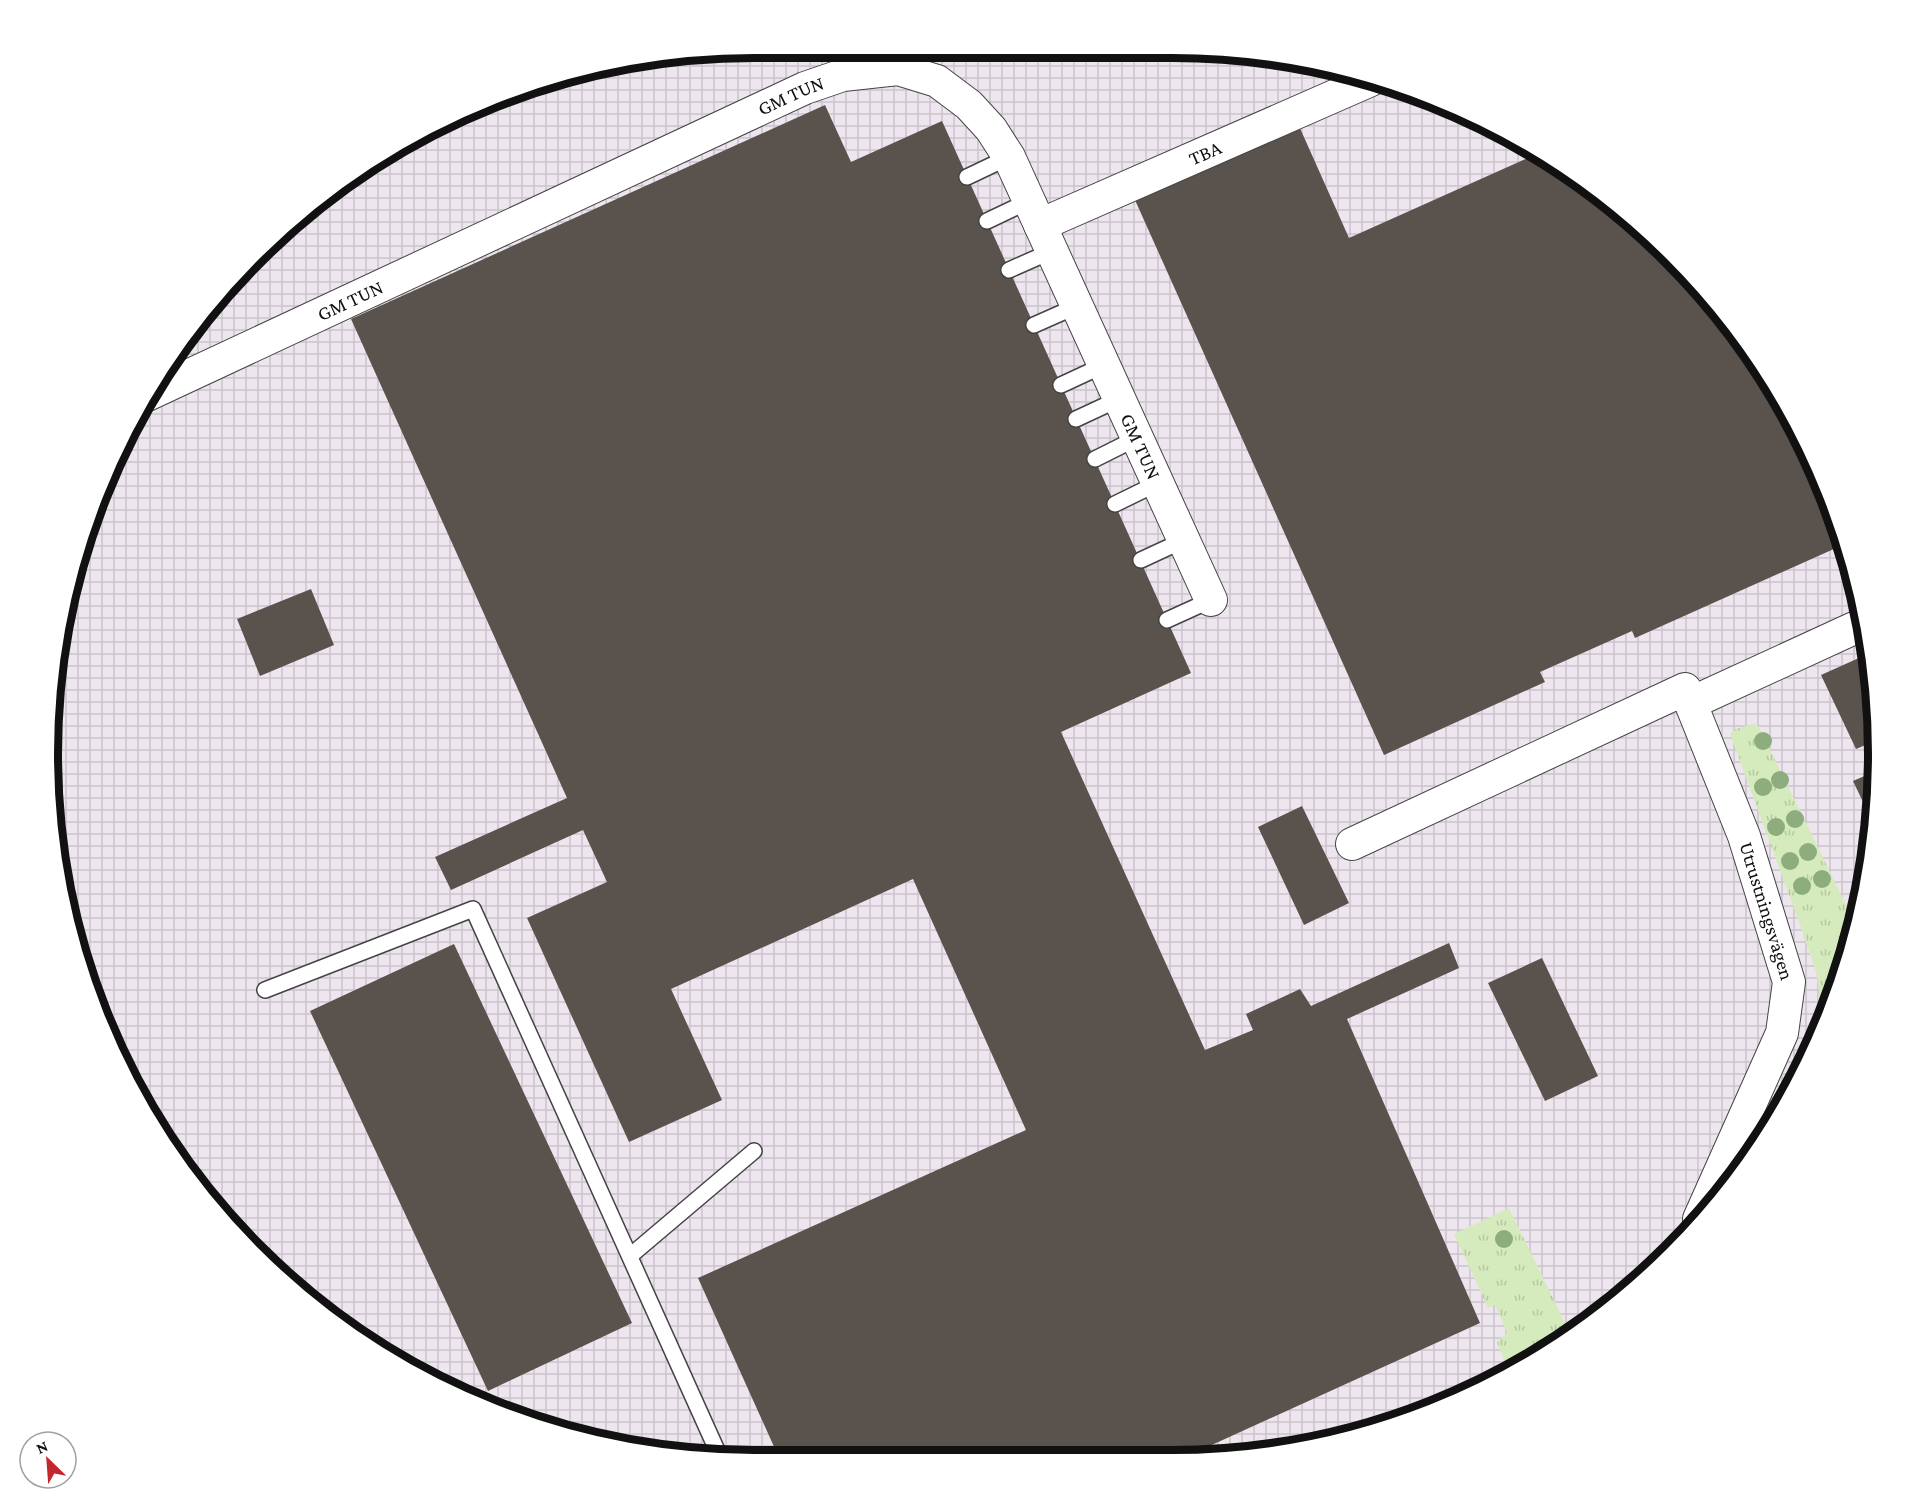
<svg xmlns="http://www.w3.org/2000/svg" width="1926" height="1508" viewBox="0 0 1926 1508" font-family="'Crimson Pro',serif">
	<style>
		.industrial { fill: url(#industrial-grid) }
		.grass { fill: url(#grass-tufts) }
		.building { fill: #5a524d }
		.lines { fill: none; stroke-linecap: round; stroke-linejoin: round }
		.service-casing { stroke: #444; stroke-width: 18 }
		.minor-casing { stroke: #444; stroke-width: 34 }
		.service { stroke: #fff; stroke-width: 15 }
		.minor { stroke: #fff; stroke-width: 32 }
		.tree { fill: #8dad7f }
		.labels { text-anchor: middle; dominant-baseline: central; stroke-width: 6; stroke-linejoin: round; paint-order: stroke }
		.street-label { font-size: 20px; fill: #111; stroke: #fff }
		.rim { fill: none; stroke: #111; stroke-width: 8 }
	</style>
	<defs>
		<pattern id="industrial-grid" width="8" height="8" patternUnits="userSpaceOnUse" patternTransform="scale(1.5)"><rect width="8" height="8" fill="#eee6ef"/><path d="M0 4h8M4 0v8" fill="none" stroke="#cbc4cc"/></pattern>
		<pattern id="grass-tufts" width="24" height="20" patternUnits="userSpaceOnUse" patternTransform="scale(1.5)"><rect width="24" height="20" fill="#d5ebbd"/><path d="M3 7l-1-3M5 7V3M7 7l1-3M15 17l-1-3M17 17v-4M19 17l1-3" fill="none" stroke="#b6c8a1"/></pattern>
	</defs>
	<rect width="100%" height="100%" fill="#fffdf5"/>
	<path class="industrial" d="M754 48 1218 49 1399 86 1525 143 1637 223 1703 289 1783 401 1840 527 1872 661 1877 800 1854 936 1805 1066 1732 1184 1638 1285 1525 1365 1399 1423 1219 1458 754 1460 617 1446 484 1406 361 1341 223 1220 143 1107 72 937 48 754 72 572 142 401 255 255 401 143 571 72Z"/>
	<path class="grass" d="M1751 724H1755L1759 727 1856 925 1854 936 1805 1066 1746 1161 1809 1035 1817 1011 1819 990 1816 972 1799 922 1730 734 1733 730Z
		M1509 1208 1570 1333 1525 1365 1509 1373 1497 1342 1507 1332 1495 1305 1488 1308 1454 1234Z"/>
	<path class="building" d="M825 105 851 162 942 121 1191 673 1061 732 1205 1050 1253 1030 1246 1014 1300 989 1311 1006 1449 943 1459 968 1347 1019 1480 1323 1181 1459 780 1460 698 1278 1026 1130 913 879 671 989 722 1100 629 1142 527 918 607 882 583 830 451 890 435 857 567 798 351 319Z
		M1299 126 1349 238 1539 153 1637 223 1703 289 1783 401 1840 527 1845 544 1635 638 1632 631 1540 672 1545 682 1384 755 1135 200Z
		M311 589 334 645 260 676 237 619Z
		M1870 653 1872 662 1875 741 1856 749 1821 675Z
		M1876 771 1877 800 1873 823 1853 781Z
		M1302 806 1349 903 1304 925 1258 827Z
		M454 944 632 1323 488 1391 310 1011Z
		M1542 958 1598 1076 1545 1101 1488 983Z"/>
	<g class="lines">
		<defs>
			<path id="service" d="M967 177 1009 157
				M987 221 1029 201
				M1009 270 1052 251
				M1034 325 1077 306
				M1061 385 1104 365
				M1076 419 1119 399
				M1095 459 1137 438
				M1115 504 1158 483
				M1141 560 1184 540
				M1167 620 1211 600
				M265 990 473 909 720 1457
				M630 1256 754 1151"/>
			<g id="minor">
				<path id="s1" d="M1040 225 1371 80"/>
				<path id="s2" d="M147 395 805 88 843 75 898 69 937 81 969 105 991 129 1009 157 1211 600"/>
				<path d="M1691 703 1863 624"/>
				<path id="s3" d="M1352 844 1685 689 1744 836 1789 982 1782 1033 1699 1219"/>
			</g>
		</defs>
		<use href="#service" class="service-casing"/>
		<use href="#minor" class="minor-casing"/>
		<use href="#service" class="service"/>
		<use href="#minor" class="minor"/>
	</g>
	<g class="tree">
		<circle cx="1763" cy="741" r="9"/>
		<circle cx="1780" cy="780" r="9"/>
		<circle cx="1763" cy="787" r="9"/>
		<circle cx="1795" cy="819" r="9"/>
		<circle cx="1776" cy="827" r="9"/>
		<circle cx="1808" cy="852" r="9"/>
		<circle cx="1790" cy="861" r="9"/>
		<circle cx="1822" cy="879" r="9"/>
		<circle cx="1802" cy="886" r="9"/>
		<circle cx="1504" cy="1239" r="9"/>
	</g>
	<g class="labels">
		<g class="street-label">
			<text stroke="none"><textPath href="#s2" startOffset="710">GM TUN</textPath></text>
			<text stroke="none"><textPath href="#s1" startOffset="180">TBA</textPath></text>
			<text stroke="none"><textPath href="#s2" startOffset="224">GM TUN</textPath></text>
			<text stroke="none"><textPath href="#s2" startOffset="1286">GM TUN</textPath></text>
			<text stroke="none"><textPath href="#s3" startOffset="604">Utrustningsvägen</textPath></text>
		</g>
	</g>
	<path d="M0 0H1926V1508H0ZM754 58H1172A696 696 0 0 1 1868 754V754A696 696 0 0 1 1172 1450H754A696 696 0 0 1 58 754V754A696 696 0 0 1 754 58Z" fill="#fff" fill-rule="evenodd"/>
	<path class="rim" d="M754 58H1172A696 696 0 0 1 1868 754V754A696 696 0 0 1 1172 1450H754A696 696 0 0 1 58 754V754A696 696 0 0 1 754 58Z"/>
	<g transform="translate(48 1460) rotate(335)"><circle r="28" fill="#ffffff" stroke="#a0a0a0" stroke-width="1.5"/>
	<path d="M0-4.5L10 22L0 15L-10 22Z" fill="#c4262e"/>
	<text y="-9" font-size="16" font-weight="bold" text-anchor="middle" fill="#111111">N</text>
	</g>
</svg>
